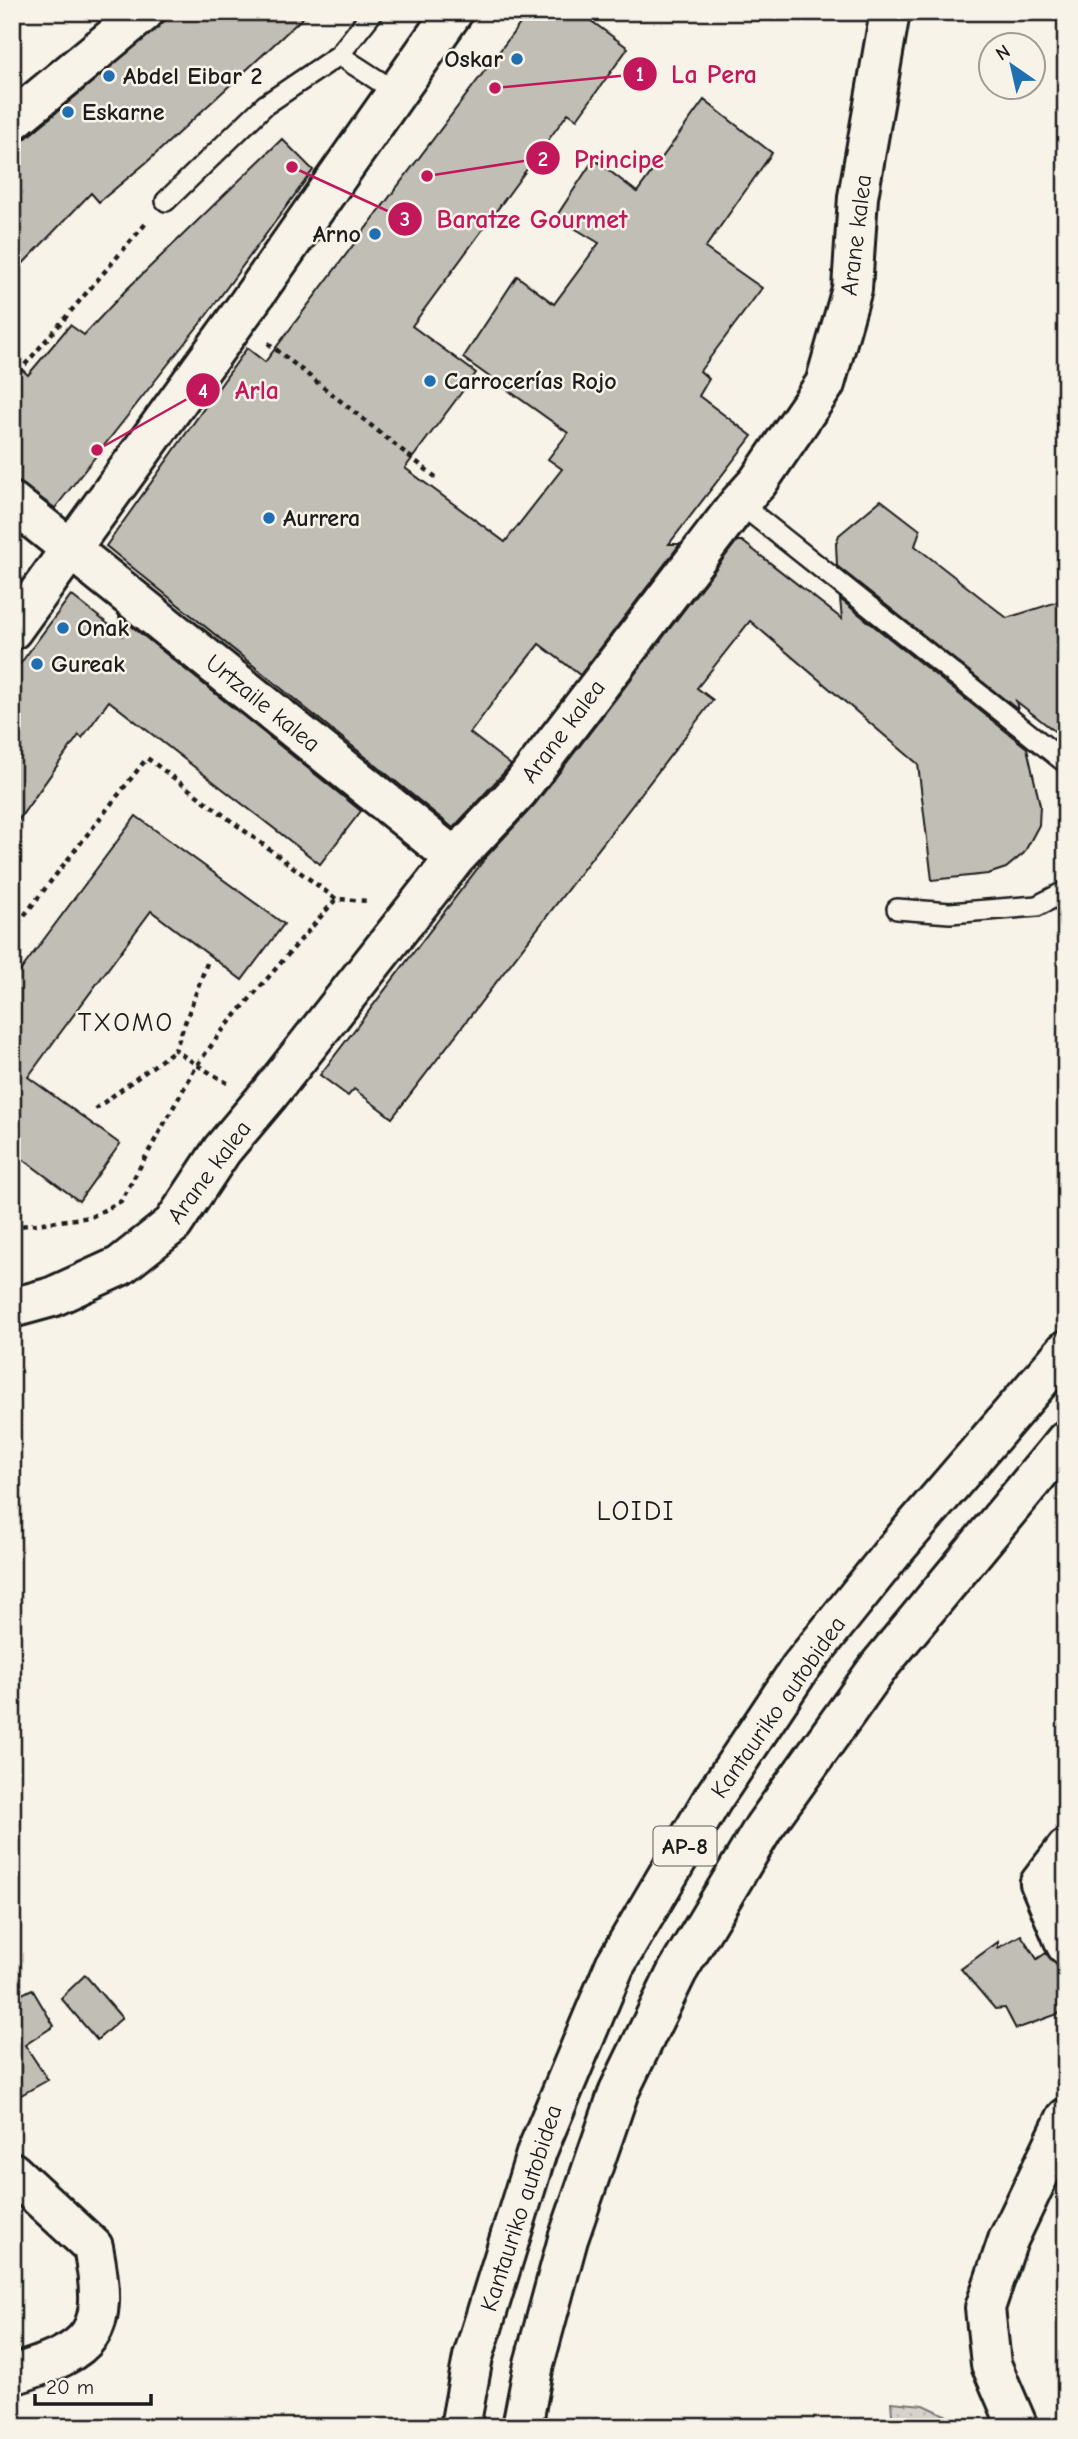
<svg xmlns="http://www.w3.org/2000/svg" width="1078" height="2439" viewBox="0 0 1078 2439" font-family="'Comic Neue',sans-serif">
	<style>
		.grass { fill: url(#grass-dots); stroke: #7a7874; stroke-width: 2 }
		.building { fill: #c0beb5; stroke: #1c1c1c; stroke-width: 2 }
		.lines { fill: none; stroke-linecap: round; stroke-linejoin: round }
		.lane-casing { stroke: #1c1c1c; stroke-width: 24 }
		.street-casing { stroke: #1c1c1c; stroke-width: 44 }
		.secondary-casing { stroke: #1c1c1c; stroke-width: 44 }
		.highway-casing { stroke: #1c1c1c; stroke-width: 44 }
		.path { stroke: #1c1c1c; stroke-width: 4.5; stroke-dasharray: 5 5; stroke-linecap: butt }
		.lane { stroke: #f7f3e8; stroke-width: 19 }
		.street { stroke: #f7f3e8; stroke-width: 38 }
		.secondary { stroke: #f7f3e8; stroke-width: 38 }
		.highway { stroke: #f7f3e8; stroke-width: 38 }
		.poi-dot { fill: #1f6fb2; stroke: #f7f3e8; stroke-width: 2.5 }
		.labels { text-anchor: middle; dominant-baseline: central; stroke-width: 5; stroke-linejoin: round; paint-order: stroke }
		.shield { fill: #f7f3e8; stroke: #5e5c59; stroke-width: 2 }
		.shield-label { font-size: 23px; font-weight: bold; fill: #1c1c1c }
		.poi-label { font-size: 24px; font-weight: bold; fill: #1c1c1c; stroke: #f7f3e8; text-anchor: start }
		.street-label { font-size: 24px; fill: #1c1c1c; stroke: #f7f3e8 }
		.neighbourhood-label { font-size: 26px; letter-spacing: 2px; fill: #1c1c1c; stroke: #f7f3e8 }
		.quarter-label { font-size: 28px; letter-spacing: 2px; fill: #1c1c1c; stroke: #f7f3e8 }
		.leader { fill: none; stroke: #c2185b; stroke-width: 2.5 }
		.callout-dot { fill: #c2185b; stroke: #f7f3e8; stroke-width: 2.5 }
		.mark-label { font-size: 21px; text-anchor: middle; font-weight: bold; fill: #fff }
		.callout-label { font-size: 26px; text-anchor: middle; font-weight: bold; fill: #c2185b; stroke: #f7f3e8; stroke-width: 5; stroke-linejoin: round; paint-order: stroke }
	</style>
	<defs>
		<pattern id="grass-dots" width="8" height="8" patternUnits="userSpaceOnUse" patternTransform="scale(1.75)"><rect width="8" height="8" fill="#d7d3cb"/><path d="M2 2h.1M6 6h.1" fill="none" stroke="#b8b5ae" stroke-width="1.8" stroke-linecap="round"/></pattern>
	</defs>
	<rect width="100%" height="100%" fill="#f7f3e8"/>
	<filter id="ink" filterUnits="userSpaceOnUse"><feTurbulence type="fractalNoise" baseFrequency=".0143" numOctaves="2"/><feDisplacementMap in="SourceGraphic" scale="14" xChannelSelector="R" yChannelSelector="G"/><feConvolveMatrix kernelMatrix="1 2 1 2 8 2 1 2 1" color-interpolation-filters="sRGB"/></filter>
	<g filter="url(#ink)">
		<path class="grass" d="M891 2402 924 2405 964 2424V2427H893Z"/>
		<path class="building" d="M175 12H309L147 162 99 202 91 193 12 275V150Z
			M529 12H579L628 48 577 119 568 113 412 326 476 373 405 468 505 542 562 469 548 459 568 433 463 358 517 276 554 304 599 243 556 217 594 159 637 192 704 100 772 153 705 248 762 288 700 371 709 379 699 396 752 436 669 544H680L580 675 539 644 502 690 470 733 511 765 453 828 106 546 247 348 265 362Z
			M282 139 313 170 206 316 55 508 12 478V360L28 375 70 325 84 335 126 290Z
			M881 500 920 530 915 546 1007 618 1066 599V740L1016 701 1018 710 837 566 836 544 839 535Z
			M737 541H742L842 619 840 599 1027 748 1040 805 1039 825 1024 853 1006 868 988 874 932 880 918 764 750 621 697 688 713 700 392 1118 354 1089 348 1096 320 1075 487 856 535 804Z
			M71 595 122 635 119 616 361 811 320 864 109 701 82 738 79 735 12 829V675Z
			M136 816 284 924 242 980 151 911 55 1040 28 1077 120 1144 79 1201 12 1151V982Z
			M1021 1935 1037 1959 1046 1953 1066 1976V2011L1016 2029 1005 2008 995 2009 961 1969 998 1942V1948Z
			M85 1975 122 2018 97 2040 61 1998Z
			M32 1989 54 2026 25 2045 48 2080 12 2100V1999Z"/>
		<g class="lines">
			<defs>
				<path id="lane" d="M339 55 373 12
					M166 201 265 105 339 55 396 92
					M739 503 1066 763
					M897 909 950 913 1037 906 1066 891"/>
				<path id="street" d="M12 502 455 858
					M12 1308 52 1297 120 1266 173 1224 222 1150 270 1093 455 858 518 791 739 503 758 482 825 384 852 289 858 197 890 12
					M1066 1849 1040 1883 1066 1945
					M12 2172 93 2247C110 2334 94 2350 12 2375
					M1018 2427 991 2364 985 2308 1008 2240 1066 2118"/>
				<path id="secondary" d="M12 121 144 12
					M12 630 248 304 453 12"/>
				<path id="highway" d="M460 2427 473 2357 537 2151 615 1965 712 1800 800 1668 893 1552 1066 1350
					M522 2427 534 2364 568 2239 619 2091 677 1972 764 1827 880 1665 1066 1440"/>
			</defs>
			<use href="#lane" class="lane-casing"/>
			<use href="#street" class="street-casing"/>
			<use href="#secondary" class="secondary-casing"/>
			<use href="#highway" class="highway-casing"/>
			<path class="path" d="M268 343 438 479
				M12 380 147 222
				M12 931 147 758 336 899 370 901
				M207 963 175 1050 197 1065 222 1031 336 899
				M95 1109 175 1050
				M12 1227 91 1217 121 1201 197 1065 229 1084"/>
			<use href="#lane" class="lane"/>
			<use href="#street" class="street"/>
			<use href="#secondary" class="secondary"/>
			<use href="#highway" class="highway"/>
		</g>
	</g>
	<g class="poi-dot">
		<circle cx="517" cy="59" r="7"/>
		<circle cx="109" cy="76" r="7"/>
		<circle cx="68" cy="112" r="7"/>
		<circle cx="375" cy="234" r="7"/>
		<circle cx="430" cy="381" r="7"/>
		<circle cx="269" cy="518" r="7"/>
		<circle cx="63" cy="628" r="7"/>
		<circle cx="37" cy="664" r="7"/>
	</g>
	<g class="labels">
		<rect class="shield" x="653.5" y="1826.5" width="63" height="39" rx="5"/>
		<g class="shield-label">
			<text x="685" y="1846">AP-8</text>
		</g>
		<g class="poi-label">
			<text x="503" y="59" text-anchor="end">Oskar</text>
			<text x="123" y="76">Abdel Eibar 2</text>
			<text x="82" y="112">Eskarne</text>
			<text x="361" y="234" text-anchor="end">Arno</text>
			<text x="444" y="381">Carrocerías Rojo</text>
			<text x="283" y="518">Aurrera</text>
			<text x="77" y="628">Onak</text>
			<text x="51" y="664">Gureak</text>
		</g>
		<g class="street-label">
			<text transform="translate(856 235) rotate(-83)">Arane kalea</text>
			<text transform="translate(263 703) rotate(39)">Urtzaile kalea</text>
			<text transform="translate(563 731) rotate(-53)">Arane kalea</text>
			<text transform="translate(209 1172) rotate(-53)">Arane kalea</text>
			<text transform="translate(778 1707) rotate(-55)">Kantauriko autobidea</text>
			<text transform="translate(521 2208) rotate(-72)">Kantauriko autobidea</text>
		</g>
		<g class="neighbourhood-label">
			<text x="126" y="1023">TXOMO</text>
		</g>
		<g class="quarter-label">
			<text x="636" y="1511">LOIDI</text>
		</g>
	</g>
	<path class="leader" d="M495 88L640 74M427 176L543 158M292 167L405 219M97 450L203 390"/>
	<g class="callout-dot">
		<circle cx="495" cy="88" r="7"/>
		<circle cx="427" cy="176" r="7"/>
		<circle cx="292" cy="167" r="7"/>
		<circle cx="97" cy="450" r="7"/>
		<circle cx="640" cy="74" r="18"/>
		<circle cx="543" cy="158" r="18"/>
		<circle cx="405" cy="219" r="18"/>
		<circle cx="203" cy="390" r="18"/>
	</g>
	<g class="mark-label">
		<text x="640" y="81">1</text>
		<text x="543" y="166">2</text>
		<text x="405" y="226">3</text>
		<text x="203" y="398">4</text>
	</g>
	<g class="callout-label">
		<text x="714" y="83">La Pera</text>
		<text x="619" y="168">Principe</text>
		<text x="532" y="228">Baratze Gourmet</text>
		<text x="257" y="399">Arla</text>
	</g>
	<rect width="1078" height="2439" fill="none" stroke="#f7f3e8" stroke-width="42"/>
	<rect x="21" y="21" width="1036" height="2397" fill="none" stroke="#1c1c1c" stroke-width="2.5" filter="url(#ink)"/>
	<g transform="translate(1012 66) rotate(326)"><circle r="33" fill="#f7f3e8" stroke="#9f9d96" stroke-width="2"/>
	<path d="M0-5L12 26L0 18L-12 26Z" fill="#1f6fb2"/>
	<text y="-10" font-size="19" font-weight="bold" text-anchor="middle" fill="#1c1c1c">N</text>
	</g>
	<path d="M35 2394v10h116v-10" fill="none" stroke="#1c1c1c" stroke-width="3.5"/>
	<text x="46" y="2394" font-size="21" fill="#1c1c1c" stroke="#f7f3e8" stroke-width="5" paint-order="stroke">20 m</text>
</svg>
